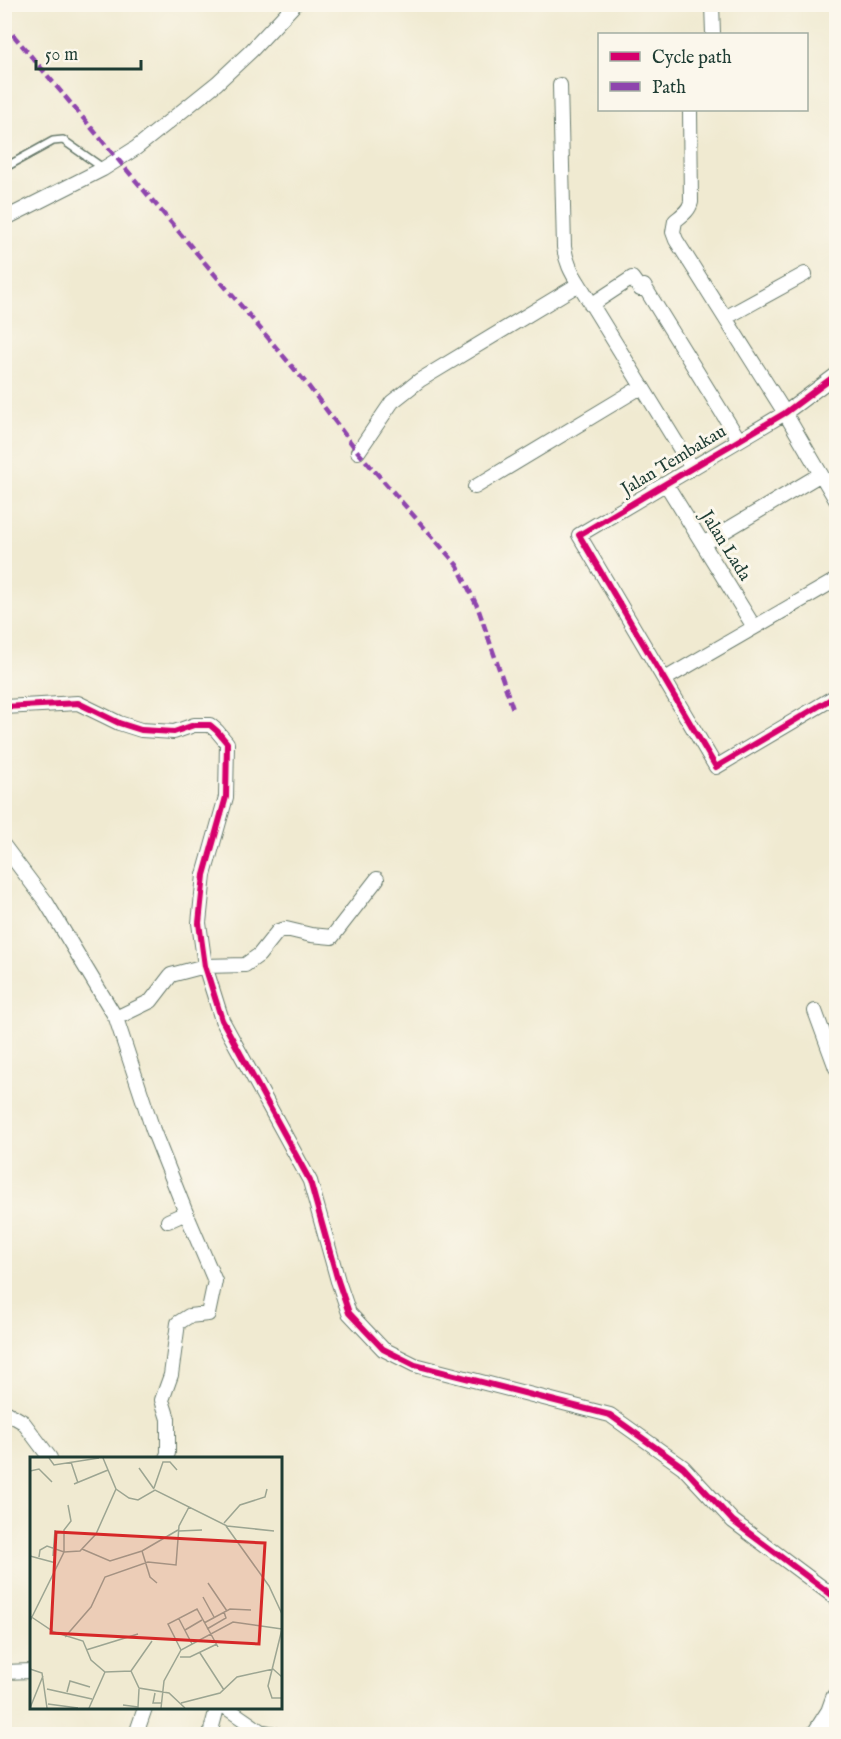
<svg xmlns="http://www.w3.org/2000/svg" width="841" height="1739" viewBox="0 0 841 1739" font-family="'IM FELL English',serif">
	<style>
		.lines { fill: none; stroke-linecap: round; stroke-linejoin: round }
		.lane-casing { stroke: #687a6b; stroke-width: 10 }
		.street-casing { stroke: #687a6b; stroke-width: 16 }
		.secondary-casing { stroke: #687a6b; stroke-width: 22 }
		.lane { stroke: #fff; stroke-width: 7 }
		.street { stroke: #fff; stroke-width: 14 }
		.secondary { stroke: #fff; stroke-width: 20 }
		.quiet { stroke: #8e44ad; stroke-width: 4.5; stroke-dasharray: 9 4.5; stroke-linecap: butt }
		.cycleway-casing { stroke: #fbf7ec; stroke-width: 10 }
		.cycleway { stroke: #d6006c; stroke-width: 6 }
		.labels { text-anchor: middle; dominant-baseline: central; stroke-width: 6; stroke-linejoin: round; paint-order: stroke }
		.street-label { font-size: 18px; fill: #1f3d34; stroke: #fbf7ec }
		.inset-road { fill: none; stroke: #9ca592; stroke-width: 1.5 }
		.view { fill: #d62828; fill-opacity: 0.15; stroke: #d62828; stroke-width: 3 }
		.inset-edge { fill: none; stroke: #1f3d34; stroke-width: 3 }
	</style>
	<rect width="100%" height="100%" fill="#fbf7ec"/>
	<filter id="ink" filterUnits="userSpaceOnUse"><feTurbulence type="fractalNoise" baseFrequency=".0167" numOctaves="2"/><feDisplacementMap in="SourceGraphic" scale="12" xChannelSelector="R" yChannelSelector="G"/><feConvolveMatrix kernelMatrix="1 2 1 2 8 2 1 2 1" color-interpolation-filters="sRGB"/></filter>
	<filter id="wash" filterUnits="userSpaceOnUse"><feTurbulence type="fractalNoise" baseFrequency=".008" numOctaves="4" result="noise"/><feDisplacementMap in="SourceGraphic" scale="24" xChannelSelector="R" yChannelSelector="G"/><feGaussianBlur stdDeviation="1.35" result="paint"/><feColorMatrix in="noise" values="0 0 0 0 0 0 0 0 0 0 0 0 0 0 0 0 0 1.4 0 .05"/><feComposite in="paint" operator="in"/></filter>
	<g filter="url(#wash)">
		<rect width="100%" height="100%" fill="#f0ead1"/>
	</g>
	<g filter="url(#ink)">
		<g class="lines">
			<defs>
				<path id="lane" d="M4 168 53 141 63 140 103 168"/>
				<path id="street" d="M712 4 713 34
					M560 85 564 247C566 262 571 272 579 284L692 468
					M690 110 691 202C689 211 682 215 675 221L673 232 676 240 785 413 836 500
					M4 219 103 169 136 148 217 83 251 51 295 4
					M591 305 632 278 640 289 644 286 739 440
					M725 318 805 274
					M836 375 785 413 579 535 716 767 836 696
					M358 452 392 402 420 380 579 284
					M666 484 754 627
					M475 487 641 387
					M703 544 821 474
					M665 679 836 580
					M4 707 78 703 119 723 141 730 174 732 194 725H210L217 731 227 743 226 797 204 875 199 923 205 966 222 1020 310 1181 338 1281 349 1313 383 1349 415 1365 610 1415 683 1467 733 1521 836 1598
					M4 846 46 902 116 1018 153 1130 186 1213 215 1281 208 1314 189 1316 178 1323 171 1375 162 1400 168 1419V1453L166 1458
					M815 1011 836 1068
					M116 1018 151 1001 171 975 205 966 245 965 259 955 278 931 286 929 311 935 332 937 377 879
					M168 1221 186 1213
					M4 1411 23 1422 50 1458
					M4 1672 32 1671
					M227 1708 260 1731 275 1734
					M136 1734 145 1708
					M210 1734 217 1708"/>
				<path id="secondary" d="M817 1734 831 1712 836 1698"/>
			</defs>
			<use href="#lane" class="lane-casing"/>
			<use href="#street" class="street-casing"/>
			<use href="#secondary" class="secondary-casing"/>
			<use href="#lane" class="lane"/>
			<use href="#street" class="street"/>
			<use href="#secondary" class="secondary"/>
			<path class="quiet" d="M4 24 306 383 358 452 457 565 478 608 514 712"/>
			<defs>
				<path id="cycleway" d="M836 375 785 413 579 535 716 767 836 696
					M4 707 78 703 119 723 141 730 174 732 194 725H210L217 731 227 743 226 797 204 875 199 923 205 966 222 1020 310 1181 338 1281 349 1313 383 1349 415 1365 610 1415 683 1467 733 1521 836 1598"/>
			</defs>
			<use href="#cycleway" class="cycleway-casing"/>
			<use href="#cycleway" class="cycleway"/>
		</g>
	</g>
	<g class="labels">
		<g class="street-label">
			<text transform="translate(674 461) rotate(-31)">Jalan Tembakau</text>
			<text transform="translate(725 546) rotate(58)">Jalan Lada</text>
		</g>
	</g>
	<g transform="translate(30 1457)">
		<rect width="252" height="252" fill="#f0ead1"/>
		<path class="inset-road" d="M19 1 24 8 69 1M73 1 86 32 99 41 108 43 125 33 197 69 244 74M41 5 48 26M109 11 124 32M0 14 9 12 22 25M44 27 78 13M124 31 133 5H140L147 13M194 66 210 48 235 40 237 32M196 69 239 129 252 157M149 74 172 73M52 92 80 104 112 94 148 73M112 94 120 120 127 126M0 99 26 106M23 99 25 73M9 100 10 93 17 89 34 95 50 94 66 77 86 32M178 126 197 154M173 140 184 160M0 159 24 175 53 184 61 203 75 215 101 214 109 231 139 236 155 251M149 162 162 187M0 164 34 95V73L41 64 38 48M174 166 200 152 221 153M177 172 196 161 194 155M252 172 238 229 242 241H252M155 173 172 163M35 180 61 150 75 120 118 105 146 108 149 69 159 50M56 193 108 177M151 193 138 167 167 152 188 190M170 196 194 233M150 200H160L187 187M0 212 12 216 17 251M101 214 122 184M17 232 62 242M37 235 40 224 60 230M125 236 123 246H132M151 246 190 236 207 220 243 212 252 220M18 247 48 251M93 248 108 250 109 232M0 251 13 219M59 251 75 215M131 251 134 224 151 193 203 165 252 172"/>
		<path class="view" d="M26 75 235 86 229 187 21 176Z"/>
		<rect width="252" height="252" class="inset-edge"/>
	</g>
	<rect width="841" height="1739" fill="none" stroke="#fbf7ec" stroke-width="24"/>
	<rect x="598" y="33" width="210" height="78" fill="#fbf7ec" stroke="#a3ada2" stroke-width="1.5"/>
	<rect x="610" y="52" width="30" height="9" fill="#d6006c" stroke="#a3ada2" stroke-width="1.5"/>
	<text x="652" y="63" font-size="18" fill="#1f3d34">Cycle path</text>
	<rect x="610" y="82" width="30" height="9" fill="#8e44ad" stroke="#a3ada2" stroke-width="1.5"/>
	<text x="652" y="93" font-size="18" fill="#1f3d34">Path</text>
	<path d="M36 60v9h105v-9" fill="none" stroke="#1f3d34" stroke-width="3"/>
	<text x="45" y="60" font-size="18" fill="#1f3d34" stroke="#fbf7ec" stroke-width="4.5" paint-order="stroke">50 m</text>
</svg>
